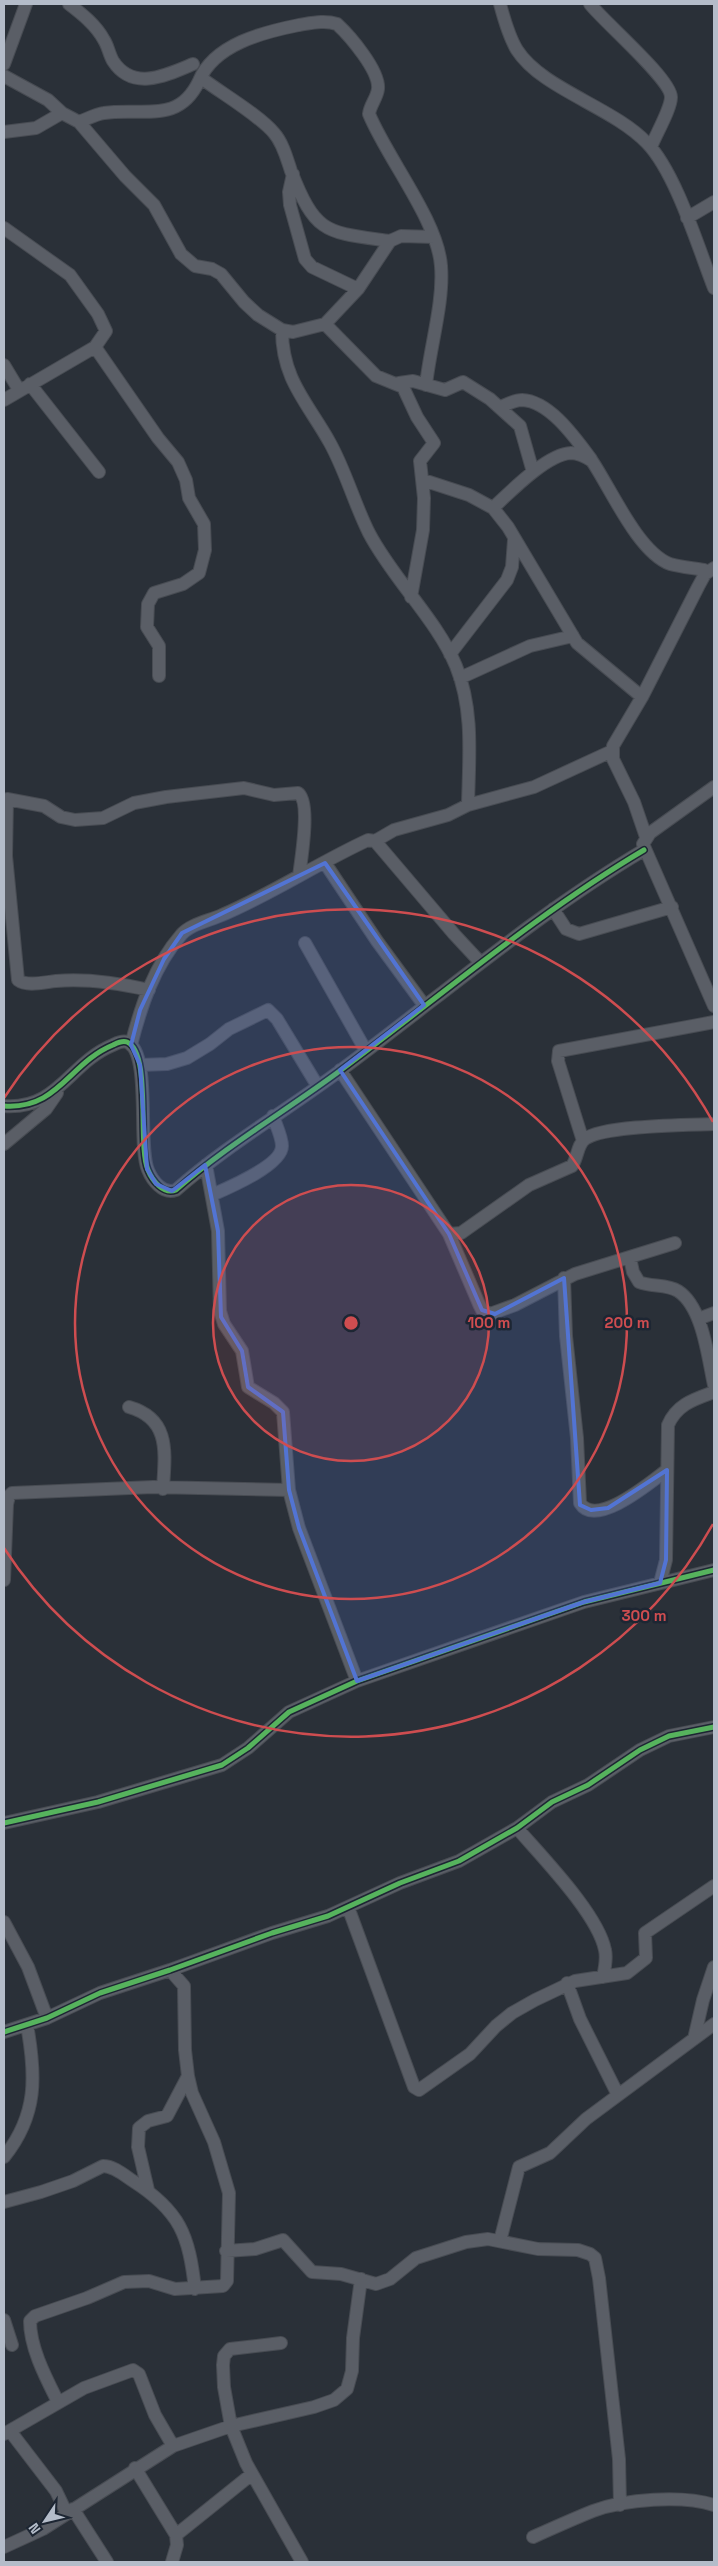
<svg xmlns="http://www.w3.org/2000/svg" width="718" height="2566" viewBox="0 0 718 2566" font-family="'Space Grotesk',sans-serif">
	<style>
		.lines { fill: none; stroke-linecap: round; stroke-linejoin: round }
		.minor-casing { stroke: #484c53; stroke-width: 14 }
		.minor { stroke: #5a5e66; stroke-width: 12 }
		.cycleway-casing { stroke: #1d2633; stroke-width: 8 }
		.cycleway { stroke: #56b35d; stroke-width: 5 }
		.marked { fill: #5274d3; fill-opacity: 0.2; stroke: #5274d3; stroke-width: 4; stroke-linejoin: round }
		.ring { fill: none; stroke: #ce4d50; stroke-width: 2.5 }
		.centre { fill: #ce4d50; stroke: #1d2633; stroke-width: 2.5 }
		.ring-label { font-size: 15px; text-anchor: middle; font-weight: bold; fill: #ce4d50; stroke: #1d2633; stroke-width: 5; stroke-linejoin: round; paint-order: stroke }
	</style>
	<rect width="100%" height="100%" fill="#2a3038"/>
	<g class="lines">
		<defs>
			<path id="minor" d="M69 4C82 14 96 25 104 40 108 46 109 54 113 61 133 92 167 75 193 64
				M500 4C504 19 509 37 517 50 542 89 613 107 647 143 676 173 698 247 714 288
				M590 4C604 22 671 79 671 97 671 109 656 134 651 147
				M4 64 26 4
				M4 76 48 100 62 113 79 122 125 176 154 205 181 254 195 266 212 269 221 274 244 302 258 315 282 330 293 332 325 324 376 376 403 387 417 417 434 443 420 461 424 498 423 530 411 597
				M199 81C214 44 264 32 299 25 312 23 325 20 337 24 350 36 380 71 378 89 377 98 370 105 369 114 387 158 438 221 441 266 444 302 430 347 426 385
				M79 122C87 119 96 114 104 113 143 107 178 125 199 81L204 80C223 94 260 116 274 133 283 143 287 159 291 171 316 235 326 232 390 241
				M4 132 36 128 62 113
				M293 174 289 192 290 205 305 259 312 267 358 289
				M687 218 714 202
				M4 228 70 275 98 314 106 331 95 347 4 400
				M325 324 358 289 390 241 401 236 434 237
				M282 330C282 380 308 403 330 443 346 472 354 503 369 533 393 579 437 620 456 666 474 710 469 758 468 805
				M95 347 158 438 178 462 186 480 189 498 204 524 205 550 199 573 183 584 154 593 148 604 147 627 159 646V676
				M4 365 19 390
				M399 383 413 381 445 390 463 382 490 399 520 426 533 472
				M30 384 99 472
				M500 407C506 405 514 400 522 400 550 401 576 439 591 459
				M423 480 469 495 493 508 508 527 577 643 642 697
				M493 508C510 492 547 454 571 453 579 453 586 457 592 461 611 489 638 552 670 564 681 567 693 568 704 570
				M450 654 507 580 512 567 514 540
				M460 678 530 646 573 636
				M714 787 650 833 643 844 714 1006
				M646 837 634 802 613 759V746L642 697 698 587 705 574 714 568
				M375 841 394 830 448 815 468 805 534 787 612 751
				M325 863 377 941 424 1005
				M553 909 566 929 579 934 672 907
				M305 943 366 1051
				M149 990C118 983 87 978 56 981 45 982 27 987 18 980L6 856 7 799 44 806 61 817 75 820 103 818 134 803 166 797 244 788 274 795 298 793C311 801 301 861 299 876
				M131 1045C141 1006 154 966 181 935 190 924 209 921 222 915 272 894 318 863 368 840L375 841 454 934 480 962
				M140 1065 167 1064 187 1058 210 1044 229 1029 268 1010 277 1019 317 1085
				M340 1070 449 1234 461 1233 529 1185 572 1166C578 1157 577 1145 585 1139 603 1125 689 1125 714 1124
				M4 1106C58 1110 69 1063 113 1045 117 1043 122 1040 127 1042 152 1052 137 1145 148 1170 152 1180 163 1195 176 1190 227 1145 286 1111 341 1070 441 996 536 914 644 850
				M583 1141 558 1061 559 1051 714 1022
				M4 1144 46 1109 57 1093
				M206 1165 218 1231 220 1311 224 1324 242 1351 248 1387 274 1403 283 1412 289 1490 299 1528 357 1681
				M212 1195C228 1188 282 1165 282 1146 282 1137 276 1125 273 1116
				M449 1234 479 1304 482 1310 490 1314 515 1305 575 1274 675 1243
				M630 1258 633 1272 639 1282C651 1287 667 1284 678 1291 703 1307 708 1358 714 1385
				M564 1278 566 1336 577 1438 580 1503C596 1529 652 1481 667 1470
				M698 1319 714 1313
				M129 1407C171 1419 165 1453 163 1489
				M4 1580 7 1504 9 1496 12 1493 153 1487 289 1490
				M660 1583 666 1560 668 1425C677 1404 695 1399 714 1392
				M4 1823 98 1802 222 1765 248 1748 289 1712 357 1681 584 1602 714 1570
				M517 1828C541 1856 598 1914 605 1950 607 1958 605 1968 603 1977
				M348 1907 414 2087 419 2090 470 2054 496 2026 512 2013 535 2000 575 1981 627 1973 646 1958 645 1933 714 1886
				M4 1922 28 1967 47 2018
				M567 1983 580 2019 618 2095
				M4 2032 47 2018 100 1993 170 1970 272 1933 328 1916 400 1883 459 1861 517 1828 552 1802 588 1785 640 1750 669 1736 714 1727
				M694 2039 703 2000 714 1967
				M4 2157C38 2115 36 2075 27 2025
				M148 2190 138 2147 139 2128 148 2121 167 2116 188 2076
				M4 2202 41 2192 73 2181 103 2166C114 2166 124 2175 133 2181 180 2211 189 2235 195 2289
				M500 2241 519 2167 550 2153 586 2119 714 2024
				M226 2251 255 2249 283 2240 312 2272 341 2274 376 2284 390 2279 416 2258 466 2242 488 2239 538 2249 578 2250 590 2254 595 2258 599 2278 619 2459 620 2505
				M4 2320 12 2345
				M281 2343 230 2349 224 2356 223 2365 224 2387 231 2426 246 2463 302 2562
				M58 2402C46 2378 30 2348 30 2321L35 2316 87 2298 124 2282 149 2281 175 2289 223 2286 227 2281 229 2193 214 2142 192 2093 188 2076 185 2050 184 1986 170 1970
				M10 2431 56 2491 66 2512
				M4 2434 84 2388 133 2370 139 2374 155 2415 173 2446
				M135 2468 176 2535 177 2545 172 2562
				M73 2509 107 2562
				M176 2535 252 2474
				M533 2537C553 2528 573 2519 593 2511 625 2499 682 2495 714 2505
				M4 2547 43 2529 173 2446 231 2426 314 2407 334 2400 347 2389 352 2371 353 2338 361 2279"/>
		</defs>
		<use href="#minor" class="minor-casing"/>
		<use href="#minor" class="minor"/>
		<defs>
			<path id="cycleway" d="M4 1106C58 1110 69 1063 113 1045 117 1043 122 1040 127 1042 152 1052 137 1145 148 1170 152 1180 163 1195 176 1190 227 1145 286 1111 341 1070 441 996 536 914 644 850
				M4 1823 98 1802 222 1765 248 1748 289 1712 357 1681 584 1602 714 1570
				M4 2032 47 2018 100 1993 170 1970 272 1933 328 1916 400 1883 459 1861 517 1828 552 1802 588 1785 640 1750 669 1736 714 1727"/>
		</defs>
		<use href="#cycleway" class="cycleway-casing"/>
		<use href="#cycleway" class="cycleway"/>
	</g>
	<path class="marked" d="M325 863 424 1005 340 1070 449 1234 482 1310 495 1314 564 1278 580 1505 591 1510 608 1508 667 1470 666 1560 660 1583 584 1602 357 1681 299 1528 289 1490 283 1412 248 1387 242 1351 221 1317 218 1231 205 1165 172 1191 156 1184 147 1169 140 1065 131 1045 140 1010 164 959 182 933Z"/>
	<circle cx="351" cy="1323" r="138" fill="#ce4d50" fill-opacity=".12"/>
	<g class="ring">
		<circle cx="351" cy="1323" r="138"/>
		<circle cx="351" cy="1323" r="276"/>
		<path d="M713 1524A414 414 0 0 1 4 1548M4 1098A414 414 0 0 1 713 1122"/>
	</g>
	<circle cx="351" cy="1323" r="8" class="centre"/>
	<g class="ring-label">
		<text x="489" y="1328">100 m</text>
		<text x="627" y="1328">200 m</text>
		<text x="644" y="1621">300 m</text>
	</g>
	<rect width="718" height="2566" fill="none" stroke="#b4bcc9" stroke-width="10"/>
	<g transform="translate(45 2521) rotate(235)" stroke="#1d2633" stroke-width="4" paint-order="stroke">
	<path d="M0-4L9 19L0 12L-9 19Z" fill="#b4bcc9"/>
	<text y="-8" font-size="14" font-weight="bold" text-anchor="middle" fill="#b4bcc9">N</text>
	</g>
</svg>
